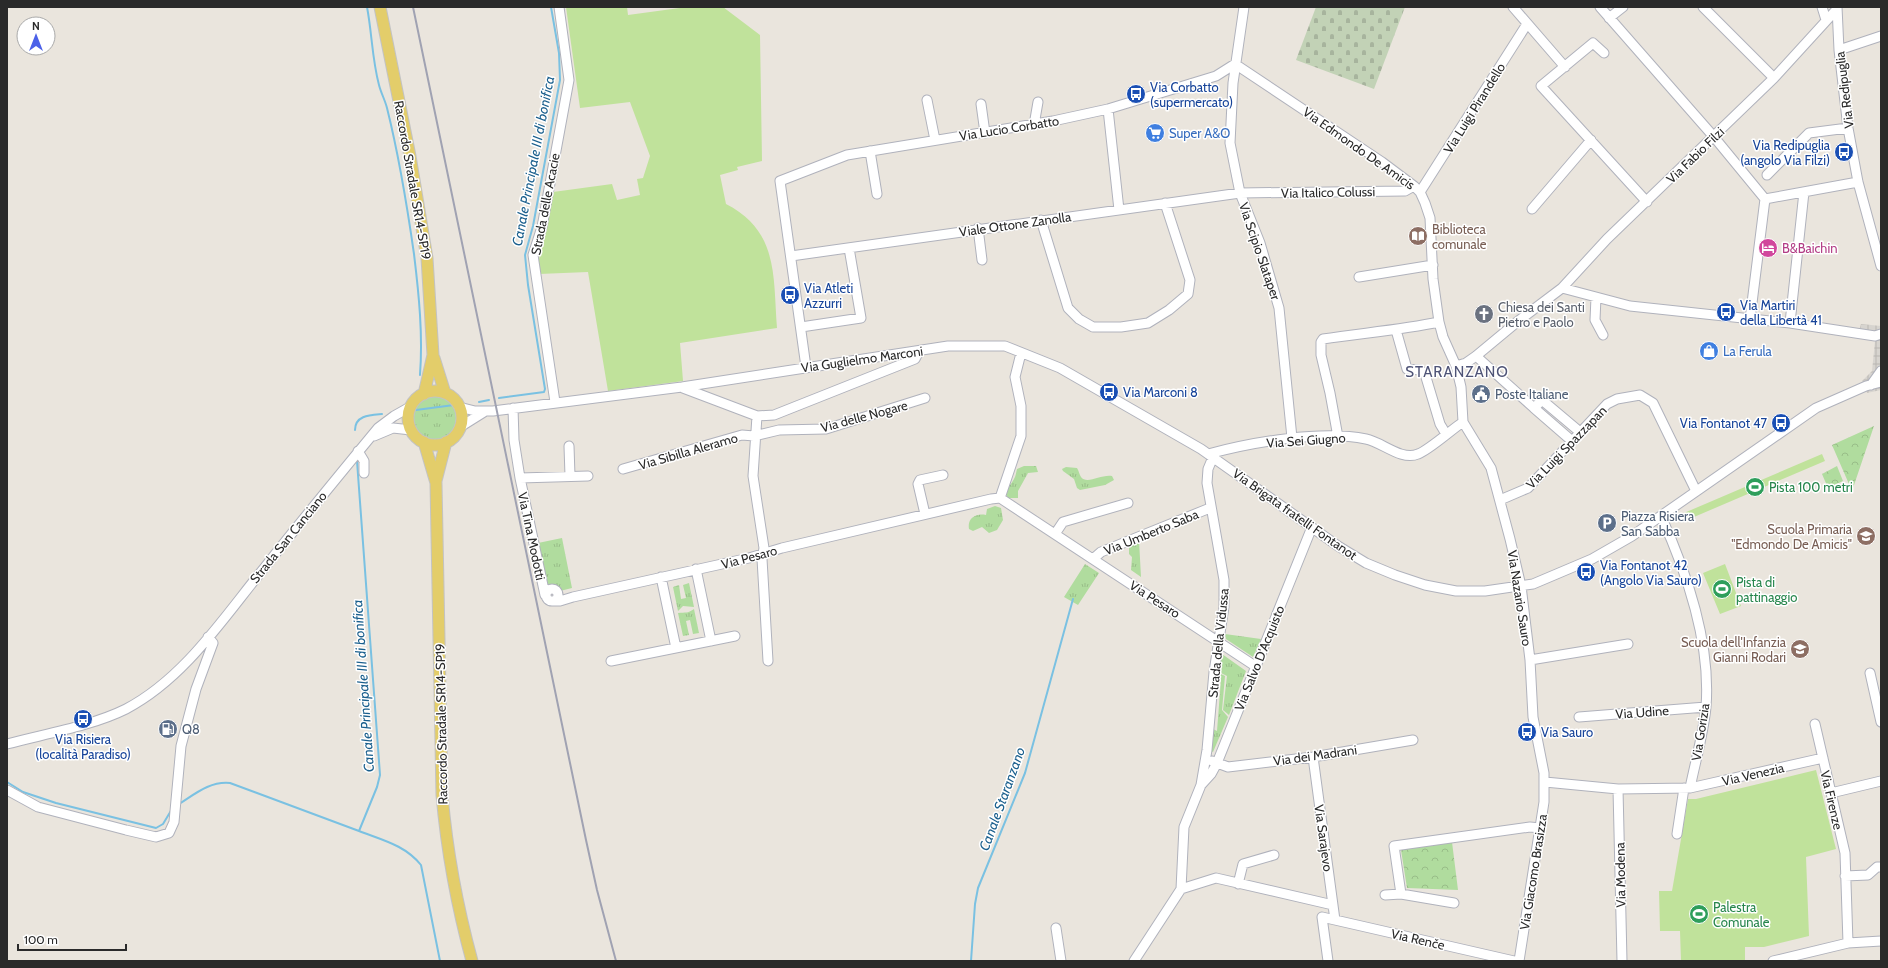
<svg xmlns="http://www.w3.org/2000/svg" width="1888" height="968" viewBox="0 0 1888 968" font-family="Cabin,sans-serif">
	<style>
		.grass { fill: url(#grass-tufts) }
		.cemetery { fill: url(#cemetery-stones) }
		.park { fill: url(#park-crowns) }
		.pitch { fill: #c0e29b }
		.plaza { fill: url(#plaza-grid) }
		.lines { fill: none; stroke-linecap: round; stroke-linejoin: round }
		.stream { stroke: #7ac1e2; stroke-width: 2 }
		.minor-casing { stroke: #b0b2bc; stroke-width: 11 }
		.major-casing { stroke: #c3c3c3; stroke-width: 13 }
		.minor { stroke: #fff; stroke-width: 9 }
		.major { stroke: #e3cd6a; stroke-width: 11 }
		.rail { stroke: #a0a2b2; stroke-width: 2 }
		.labels { text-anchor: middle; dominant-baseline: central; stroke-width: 3; stroke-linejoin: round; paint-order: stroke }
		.transit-label { font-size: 13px; fill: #164399; stroke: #fff; text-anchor: start }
		.street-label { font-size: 13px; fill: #2a2a2a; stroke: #fff }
		.shop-label { font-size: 13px; fill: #366cbe; stroke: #fff; text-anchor: start }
		.education-label { font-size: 13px; fill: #785e54; stroke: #fff; text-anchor: end }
		.hotel-label { font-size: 13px; fill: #b23c85; stroke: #fff; text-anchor: start }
		.worship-label { font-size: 13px; fill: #5b616d; stroke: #fff; text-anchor: start }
		.service-label { font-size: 13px; fill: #4e5e75; stroke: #fff; text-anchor: start }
		.leisure-label { font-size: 13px; fill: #27864d; stroke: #fff; text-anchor: start }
		.water-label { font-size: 14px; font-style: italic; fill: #1a5f8d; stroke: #fff }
		.quarter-label { font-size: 15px; letter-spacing: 1px; fill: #4e5376; stroke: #fff }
	</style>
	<defs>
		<pattern id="grass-tufts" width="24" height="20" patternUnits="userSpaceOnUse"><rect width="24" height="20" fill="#b0dc9e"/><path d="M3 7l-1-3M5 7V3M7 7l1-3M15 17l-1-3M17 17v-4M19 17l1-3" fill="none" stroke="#98bd88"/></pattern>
		<pattern id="cemetery-stones" width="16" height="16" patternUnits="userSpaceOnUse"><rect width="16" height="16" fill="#c2d2b6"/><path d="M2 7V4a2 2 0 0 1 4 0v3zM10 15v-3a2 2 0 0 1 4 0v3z" fill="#a7b49d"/></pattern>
		<pattern id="park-crowns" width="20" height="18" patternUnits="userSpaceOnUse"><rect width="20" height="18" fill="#b0dc9e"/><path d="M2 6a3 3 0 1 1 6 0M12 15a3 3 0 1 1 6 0" fill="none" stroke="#98bd88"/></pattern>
		<pattern id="plaza-grid" width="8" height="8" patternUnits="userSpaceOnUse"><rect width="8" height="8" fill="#d7d4cf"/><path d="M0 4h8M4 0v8" fill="none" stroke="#b9b6b2"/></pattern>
	</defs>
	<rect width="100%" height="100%" fill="#eae5dd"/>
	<path class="grass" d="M412 418a22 22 0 1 1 44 0a22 22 0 1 1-44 0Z
		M1024 466H1036L1038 472 1028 473 1018 491V498H1007C1004 490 1011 485 1014 479 1016 476 1016 472 1017 469Z
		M1066 467 1077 468C1079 471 1079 474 1081 477 1087 485 1101 474 1112 476L1114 480 1105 485 1080 490 1077 488 1074 479 1063 471 1062 469Z
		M995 506 1001 508 1003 520 997 530 989 533 982 527 973 531 969 529C967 518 976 513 986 515L987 509Z
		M562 538 572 588 560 591 554 586 546 587 538 543Z
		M1139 540 1141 577 1131 570 1132 557 1129 554V544Z
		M1085 564 1099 573 1078 605 1064 597Z
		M689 583 694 607 683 606 678 611 673 587 679 585 681 599 686 598 683 585Z
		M694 609 699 633 693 634 690 620 686 621 689 635 683 636 678 613C686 612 687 614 694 609Z
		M1225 634 1261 639 1253 657 1226 639Z
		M1222 654 1246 671 1229 715 1223 710 1227 676 1219 672Z
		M1219 673 1225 676 1222 710 1228 717 1213 752 1211 751 1213 729 1217 731 1221 679 1219 677Z"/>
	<path class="cemetery" d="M1316 7H1405L1374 89 1296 60Z"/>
	<path class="park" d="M1874 426 1852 491 1832 445Z
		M1837 466 1843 481 1828 488 1822 474Z
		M1452 842 1458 890 1407 888 1401 850Z"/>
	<path class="pitch" d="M566 7H627L628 15 687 7H723L760 35 762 161 737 167 738 170 720 175 726 204C779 231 773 277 777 328L680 343 683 381 608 391 588 272 539 274C537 246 548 219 553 192L612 184 617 200 640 195 637 179 643 178 650 156 630 102 580 108Z
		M1822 454 1825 461 1687 520 1684 513Z
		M1725 564 1741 606 1720 614 1703 573Z
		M1816 770 1836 849 1806 857 1809 936 1764 947H1745V961H1681L1680 931H1660L1659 891H1672L1688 799H1696Z"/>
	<path class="plaza" d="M1861 324 1881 326V390L1867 393 1862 381 1872 371 1875 341 1857 337Z"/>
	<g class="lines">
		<path class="stream" d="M367 7C372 33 372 59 379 85 381 93 385 100 387 108 399 156 407 205 414 254 419 295 423 335 420 375
			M499 398 544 392 545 389 528 285 525 255 533 226 560 80 559 53 551 7
			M479 402 489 400
			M416 410 454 405
			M355 430C355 415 371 415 382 414
			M357 461 380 775 377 787 359 831C382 840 405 845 421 865L440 961
			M7 782 23 792 56 803 156 828 163 824 172 809
			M179 804C195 794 210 781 230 783L359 831
			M971 961 975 904 978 888 1025 773 1073 599"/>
		<defs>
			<path id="minor" d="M1244 7 1233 83 1230 143 1240 193 1260 243 1279 308 1292 438
				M1513 7 1565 67
				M1600 7 1714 137 1765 199 1858 182
				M1703 7 1774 78
				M1822 7 1826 20
				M1837 7 1839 50 1848 128 1858 182 1881 266
				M1609 18 1623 7
				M1839 50 1881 36
				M1604 53 1593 43 1541 86 1647 202
				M1235 64 1382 162 1414 186 1420 192 1425 203 1430 218 1433 279 1439 322 1443 337 1456 366 1461 387 1463 422 1491 468 1510 539 1521 586 1530 660 1533 717 1544 773V802L1519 961
				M927 100 935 140
				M981 104 985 133
				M1108 109 1119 210
				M1034 125 1038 102
				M870 151 877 194
				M1767 175 1809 133 1848 128
				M1420 192 1527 24
				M1532 209 1591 140
				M1041 220 1068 308 1079 319 1093 327H1121L1148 323 1169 310 1188 294 1190 280 1165 203
				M978 228 982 260
				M791 256 1240 193 1405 191 1414 186
				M1359 277 1433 265
				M1562 288 1630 306 1790 323 1875 336 1881 334
				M1596 297 1595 320 1603 335
				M1750 319 1765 199
				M1790 323 1804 192
				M801 327 861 318 849 248
				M1396 330 1407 369 1420 370 1425 374 1440 424 1446 434
				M1476 356 1534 408
				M1456 366 1466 363 1476 356 1517 322 1562 288 1607 239 1774 78 1837 9
				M806 367 780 181 847 155 1053 121 1108 109 1216 76 1235 64
				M1871 385 1881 371
				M683 388 757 416 774 415 915 359 919 351
				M555 402 533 255 542 227 569 80 559 7
				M459 407 475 411H493L682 387 948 346H1005L1060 368 1201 449 1338 546 1366 563 1395 575 1425 585 1456 591H1485L1533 584 1592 559 1632 536 1816 408 1866 386 1881 382
				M513 408 514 440 520 478 545 595
				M757 416 753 476 764 548 762 559 768 661
				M460 427 484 412
				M374 436 393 428 411 430
				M1338 437 1330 393 1321 355V342L1323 339C1362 333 1401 330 1439 322
				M1572 441 1534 408 1542 400 1580 432
				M569 446 570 476
				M358 451 364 461V473
				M1208 454C1253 442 1321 430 1366 439 1382 442 1401 461 1418 454 1429 450 1451 430 1463 422
				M623 469 742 435 754 436 779 430 826 429 925 398
				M520 478 588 476
				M1000 498 1021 436V406L1015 377 1021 353
				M1500 500 1528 488 1607 404 1617 399 1640 395 1653 403 1696 491
				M925 514 918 484 920 480 943 475
				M1661 516C1687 573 1711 643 1706 707 1704 731 1695 763 1690 788
				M1055 534 1063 522 1128 503
				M1093 559 1101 552 1210 508
				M696 569 711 641
				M661 577 676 648
				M546 595a6 6 0 1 1 12 0a6 6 0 1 1-12 0Z
				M555 601H560L573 597 749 558 782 548 991 499 1000 498 1255 666
				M1530 660 1628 644
				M611 661 735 636
				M1870 673 1881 722
				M1579 717 1706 707
				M1815 724 1845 853 1848 943
				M7 744C44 734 92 726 126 709 185 678 224 617 265 567 302 520 340 474 378 428L394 416 410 407
				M1313 757 1335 920
				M1212 761 1228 767 1313 757 1413 740
				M1545 782 1618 789 1690 788 1823 758
				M1201 785 1211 774 1217 763 1312 527
				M1618 789 1622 961
				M7 790 38 807 126 830 156 837 169 833 174 822 181 746 196 689 213 643 208 637
				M1831 793 1881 781
				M1677 834 1684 788
				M1845 876 1868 875 1877 867H1881
				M1238 884 1243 864 1274 855
				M1181 889 1216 878 1333 905
				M1385 895 1401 894
				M1454 903 1401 894 1394 846 1530 827 1540 828
				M1056 928 1061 961
				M1134 961 1181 889 1184 827 1201 785 1207 750 1214 672 1224 607V580L1207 483 1208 469 1213 457
				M1328 961 1322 917 1514 961
				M1773 961 1848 943 1881 941"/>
			<path id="major" d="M380 7 410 156 427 258 433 355 424 394
				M434 358 445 393
				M408 418a27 27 0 1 1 54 0a27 27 0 1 1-54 0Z
				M424 442 436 483 442 795C447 852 457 906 472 961
				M436 481 446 442"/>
		</defs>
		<use href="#minor" class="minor-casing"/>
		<use href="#major" class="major-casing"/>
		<use href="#minor" class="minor"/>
		<use href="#major" class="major"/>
		<path class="rail" d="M413 7 586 840 597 890 616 961"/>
	</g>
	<defs>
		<symbol id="bus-disc" viewBox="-11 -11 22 22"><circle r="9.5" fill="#1a4fb4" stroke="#fff"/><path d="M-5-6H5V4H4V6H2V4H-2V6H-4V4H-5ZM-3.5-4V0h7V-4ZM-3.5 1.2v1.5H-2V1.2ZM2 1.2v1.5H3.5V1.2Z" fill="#fff"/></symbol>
		<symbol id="supermarket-disc" viewBox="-11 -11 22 22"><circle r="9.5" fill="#3f7fe0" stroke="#fff"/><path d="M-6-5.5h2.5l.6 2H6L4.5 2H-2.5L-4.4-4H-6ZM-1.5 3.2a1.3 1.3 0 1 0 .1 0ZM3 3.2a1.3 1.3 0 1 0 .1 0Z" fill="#fff"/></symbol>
		<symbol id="library-disc" viewBox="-11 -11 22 22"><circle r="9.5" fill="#8d6e63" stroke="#fff"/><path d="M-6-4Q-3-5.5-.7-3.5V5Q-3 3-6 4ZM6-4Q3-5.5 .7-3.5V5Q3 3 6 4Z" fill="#fff"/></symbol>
		<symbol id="hotel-disc" viewBox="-11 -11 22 22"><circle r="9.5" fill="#d1479c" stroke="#fff"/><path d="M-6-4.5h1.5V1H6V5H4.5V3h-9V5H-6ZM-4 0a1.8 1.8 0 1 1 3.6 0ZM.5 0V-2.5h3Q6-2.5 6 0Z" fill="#fff"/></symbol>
		<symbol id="church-disc" viewBox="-11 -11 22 22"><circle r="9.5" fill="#6b7280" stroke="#fff"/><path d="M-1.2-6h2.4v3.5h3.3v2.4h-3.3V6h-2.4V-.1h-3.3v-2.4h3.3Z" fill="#fff"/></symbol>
		<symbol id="shop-disc" viewBox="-11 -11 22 22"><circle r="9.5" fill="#3f7fe0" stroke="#fff"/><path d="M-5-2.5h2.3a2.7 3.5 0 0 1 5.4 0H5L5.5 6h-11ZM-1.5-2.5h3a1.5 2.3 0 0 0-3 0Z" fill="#fff"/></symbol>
		<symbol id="civic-disc" viewBox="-11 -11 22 22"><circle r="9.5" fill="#5c6f8a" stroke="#fff"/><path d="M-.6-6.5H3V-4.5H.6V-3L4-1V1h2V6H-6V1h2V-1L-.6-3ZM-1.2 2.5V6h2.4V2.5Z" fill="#fff"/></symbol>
		<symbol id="stadium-disc" viewBox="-11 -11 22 22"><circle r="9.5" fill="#2e9e5b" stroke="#fff"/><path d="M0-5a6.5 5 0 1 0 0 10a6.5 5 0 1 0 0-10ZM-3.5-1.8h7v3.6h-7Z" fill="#fff"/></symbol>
		<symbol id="parking-disc" viewBox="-11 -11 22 22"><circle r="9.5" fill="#5c6f8a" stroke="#fff"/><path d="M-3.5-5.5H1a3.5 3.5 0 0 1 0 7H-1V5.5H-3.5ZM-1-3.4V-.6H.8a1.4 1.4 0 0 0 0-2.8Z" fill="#fff"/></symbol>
		<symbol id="school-disc" viewBox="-11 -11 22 22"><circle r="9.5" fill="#8d6e63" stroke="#fff"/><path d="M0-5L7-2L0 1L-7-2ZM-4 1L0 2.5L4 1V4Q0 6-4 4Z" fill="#fff"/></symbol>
		<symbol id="fuel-disc" viewBox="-11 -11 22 22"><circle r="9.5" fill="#5c6f8a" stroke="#fff"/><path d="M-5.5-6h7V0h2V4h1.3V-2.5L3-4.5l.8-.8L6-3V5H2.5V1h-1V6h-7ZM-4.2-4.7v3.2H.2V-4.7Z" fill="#fff"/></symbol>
	</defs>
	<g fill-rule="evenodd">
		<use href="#bus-disc" x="1125" y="83" width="22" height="22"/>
		<use href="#supermarket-disc" x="1144" y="122" width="22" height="22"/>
		<use href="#bus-disc" x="1833" y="141" width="22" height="22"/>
		<use href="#library-disc" x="1407" y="225" width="22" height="22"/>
		<use href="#hotel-disc" x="1757" y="237" width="22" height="22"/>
		<use href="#bus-disc" x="779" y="284" width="22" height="22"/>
		<use href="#bus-disc" x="1715" y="301" width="22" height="22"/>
		<use href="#church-disc" x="1473" y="303" width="22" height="22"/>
		<use href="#shop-disc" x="1698" y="340" width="22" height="22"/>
		<use href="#bus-disc" x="1098" y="381" width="22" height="22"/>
		<use href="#civic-disc" x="1470" y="383" width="22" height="22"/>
		<use href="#bus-disc" x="1770" y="412" width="22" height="22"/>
		<use href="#stadium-disc" x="1744" y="476" width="22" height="22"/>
		<use href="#parking-disc" x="1596" y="512" width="22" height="22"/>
		<use href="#school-disc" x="1855" y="525" width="22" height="22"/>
		<use href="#bus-disc" x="1575" y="561" width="22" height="22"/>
		<use href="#stadium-disc" x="1711" y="578" width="22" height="22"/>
		<use href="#school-disc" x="1789" y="638" width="22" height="22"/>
		<use href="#bus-disc" x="72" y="708" width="22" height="22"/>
		<use href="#fuel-disc" x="157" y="718" width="22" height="22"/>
		<use href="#bus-disc" x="1516" y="721" width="22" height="22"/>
		<use href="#stadium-disc" x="1688" y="903" width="22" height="22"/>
	</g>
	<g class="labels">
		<g class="transit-label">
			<text x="1150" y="87">Via Corbatto<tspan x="1150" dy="15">(supermercato)</tspan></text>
			<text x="1830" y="145" text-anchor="end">Via Redipuglia<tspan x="1830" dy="15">(angolo Via Filzi)</tspan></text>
			<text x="804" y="288">Via Atleti<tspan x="804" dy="15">Azzurri</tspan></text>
			<text x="1740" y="305">Via Martiri<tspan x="1740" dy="15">della Libertà 41</tspan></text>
			<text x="1123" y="392">Via Marconi 8</text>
			<text x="1767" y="423" text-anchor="end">Via Fontanot 47</text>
			<text x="1600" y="565">Via Fontanot 42<tspan x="1600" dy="15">(Angolo Via Sauro)</tspan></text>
			<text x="1541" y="732">Via Sauro</text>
			<text x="83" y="739" text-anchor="middle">Via Risiera<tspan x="83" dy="15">(località Paradiso)</tspan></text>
		</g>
		<g class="street-label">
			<text transform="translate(1844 90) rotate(-97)">Via Redipuglia</text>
			<text transform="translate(1474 108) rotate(-58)">Via Luigi Pirandello</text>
			<text transform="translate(1009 128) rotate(-9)">Via Lucio Corbatto</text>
			<text transform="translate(1359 148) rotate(35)">Via Edmondo De Amicis</text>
			<text transform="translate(1695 155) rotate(-44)">Via Fabio Filzi</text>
			<text transform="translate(413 180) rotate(80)">Raccordo Stradale SR14-SP19</text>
			<text transform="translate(1328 192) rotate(-1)">Via Italico Colussi</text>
			<text transform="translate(545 204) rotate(-79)">Strada delle Acacie</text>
			<text transform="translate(1015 224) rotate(-8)">Viale Ottone Zanolla</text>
			<text transform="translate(1260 251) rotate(71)">Via Scipio Slataper</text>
			<text transform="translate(862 359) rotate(-8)">Via Guglielmo Marconi</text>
			<text transform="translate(864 416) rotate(-15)">Via delle Nogare</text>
			<text transform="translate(1306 440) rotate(-4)">Via Sei Giugno</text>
			<text transform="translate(1566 447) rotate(-46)">Via Luigi Spazzapan</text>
			<text transform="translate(688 451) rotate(-16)">Via Sibilla Aleramo</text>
			<text transform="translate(1295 514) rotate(35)">Via Brigata fratelli Fontanot</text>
			<text transform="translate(1151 532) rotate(-22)">Via Umberto Saba</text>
			<text transform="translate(532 536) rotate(78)">Via Tina Modotti</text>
			<text transform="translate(288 537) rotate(-51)">Strada San Canciano</text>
			<text transform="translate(749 557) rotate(-15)">Via Pesaro</text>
			<text transform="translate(1520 598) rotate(81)">Via Nazario Sauro</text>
			<text transform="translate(1155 599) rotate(33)">Via Pesaro</text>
			<text transform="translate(1218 643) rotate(-84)">Strada della Vidussa</text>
			<text transform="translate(1259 658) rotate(-68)">Via Salvo D'Acquisto</text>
			<text transform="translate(1642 712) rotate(-4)">Via Udine</text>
			<text transform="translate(441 724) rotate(-91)">Raccordo Stradale SR14-SP19</text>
			<text transform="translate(1700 732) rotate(-81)">Via Gorizia</text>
			<text transform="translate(1315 755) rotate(-8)">Via dei Madrani</text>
			<text transform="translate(1753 774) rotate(-13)">Via Venezia</text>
			<text transform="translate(1832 800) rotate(77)">Via Firenze</text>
			<text transform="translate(1324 838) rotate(82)">Via Sarajevo</text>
			<text transform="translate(1533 872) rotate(-81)">Via Giacomo Brasizza</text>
			<text transform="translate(1620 875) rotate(-91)">Via Modena</text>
			<text transform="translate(1418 939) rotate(13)">Via Renče</text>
		</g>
		<g class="shop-label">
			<text x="1169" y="133">Super A&amp;O</text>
			<text x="1723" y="351">La Ferula</text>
		</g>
		<g class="education-label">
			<text x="1432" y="229" text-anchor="start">Biblioteca<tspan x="1432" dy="15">comunale</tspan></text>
			<text x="1852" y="529">Scuola Primaria<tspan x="1852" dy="15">"Edmondo De Amicis"</tspan></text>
			<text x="1786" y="642">Scuola dell'Infanzia<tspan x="1786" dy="15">Gianni Rodari</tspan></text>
		</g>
		<g class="hotel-label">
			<text x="1782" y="248">B&amp;Baichin</text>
		</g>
		<g class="worship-label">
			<text x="1498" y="307">Chiesa dei Santi<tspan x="1498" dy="15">Pietro e Paolo</tspan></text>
		</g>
		<g class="service-label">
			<text x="1495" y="394">Poste Italiane</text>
			<text x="1621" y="516">Piazza Risiera<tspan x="1621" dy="15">San Sabba</tspan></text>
			<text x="182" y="729">Q8</text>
		</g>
		<g class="leisure-label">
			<text x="1769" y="487">Pista 100 metri</text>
			<text x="1736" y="582">Pista di<tspan x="1736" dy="15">pattinaggio</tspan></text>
			<text x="1713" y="907">Palestra<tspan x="1713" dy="15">Comunale</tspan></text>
		</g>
		<g class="water-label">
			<text transform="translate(533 161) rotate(-79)">Canale Principale III di bonifica</text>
			<text transform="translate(363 686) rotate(-94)">Canale Principale III di bonifica</text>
			<text transform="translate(1002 799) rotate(-70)">Canale Staranzano</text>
		</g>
		<g class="quarter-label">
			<text x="1457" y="372">STARANZANO</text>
		</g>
	</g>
	<rect width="1888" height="968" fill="none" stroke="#2a2a2a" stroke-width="16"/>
	<g transform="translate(36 36)"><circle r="19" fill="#ffffff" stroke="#aaaaaa"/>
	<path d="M0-3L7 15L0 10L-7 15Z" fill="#4c61e8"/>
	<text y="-6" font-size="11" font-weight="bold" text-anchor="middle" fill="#2a2a2a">N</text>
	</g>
	<path d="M18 944v6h108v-6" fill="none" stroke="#2a2a2a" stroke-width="2"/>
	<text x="24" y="944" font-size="12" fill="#2a2a2a" stroke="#ffffff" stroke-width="3" paint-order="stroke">100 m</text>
</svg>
